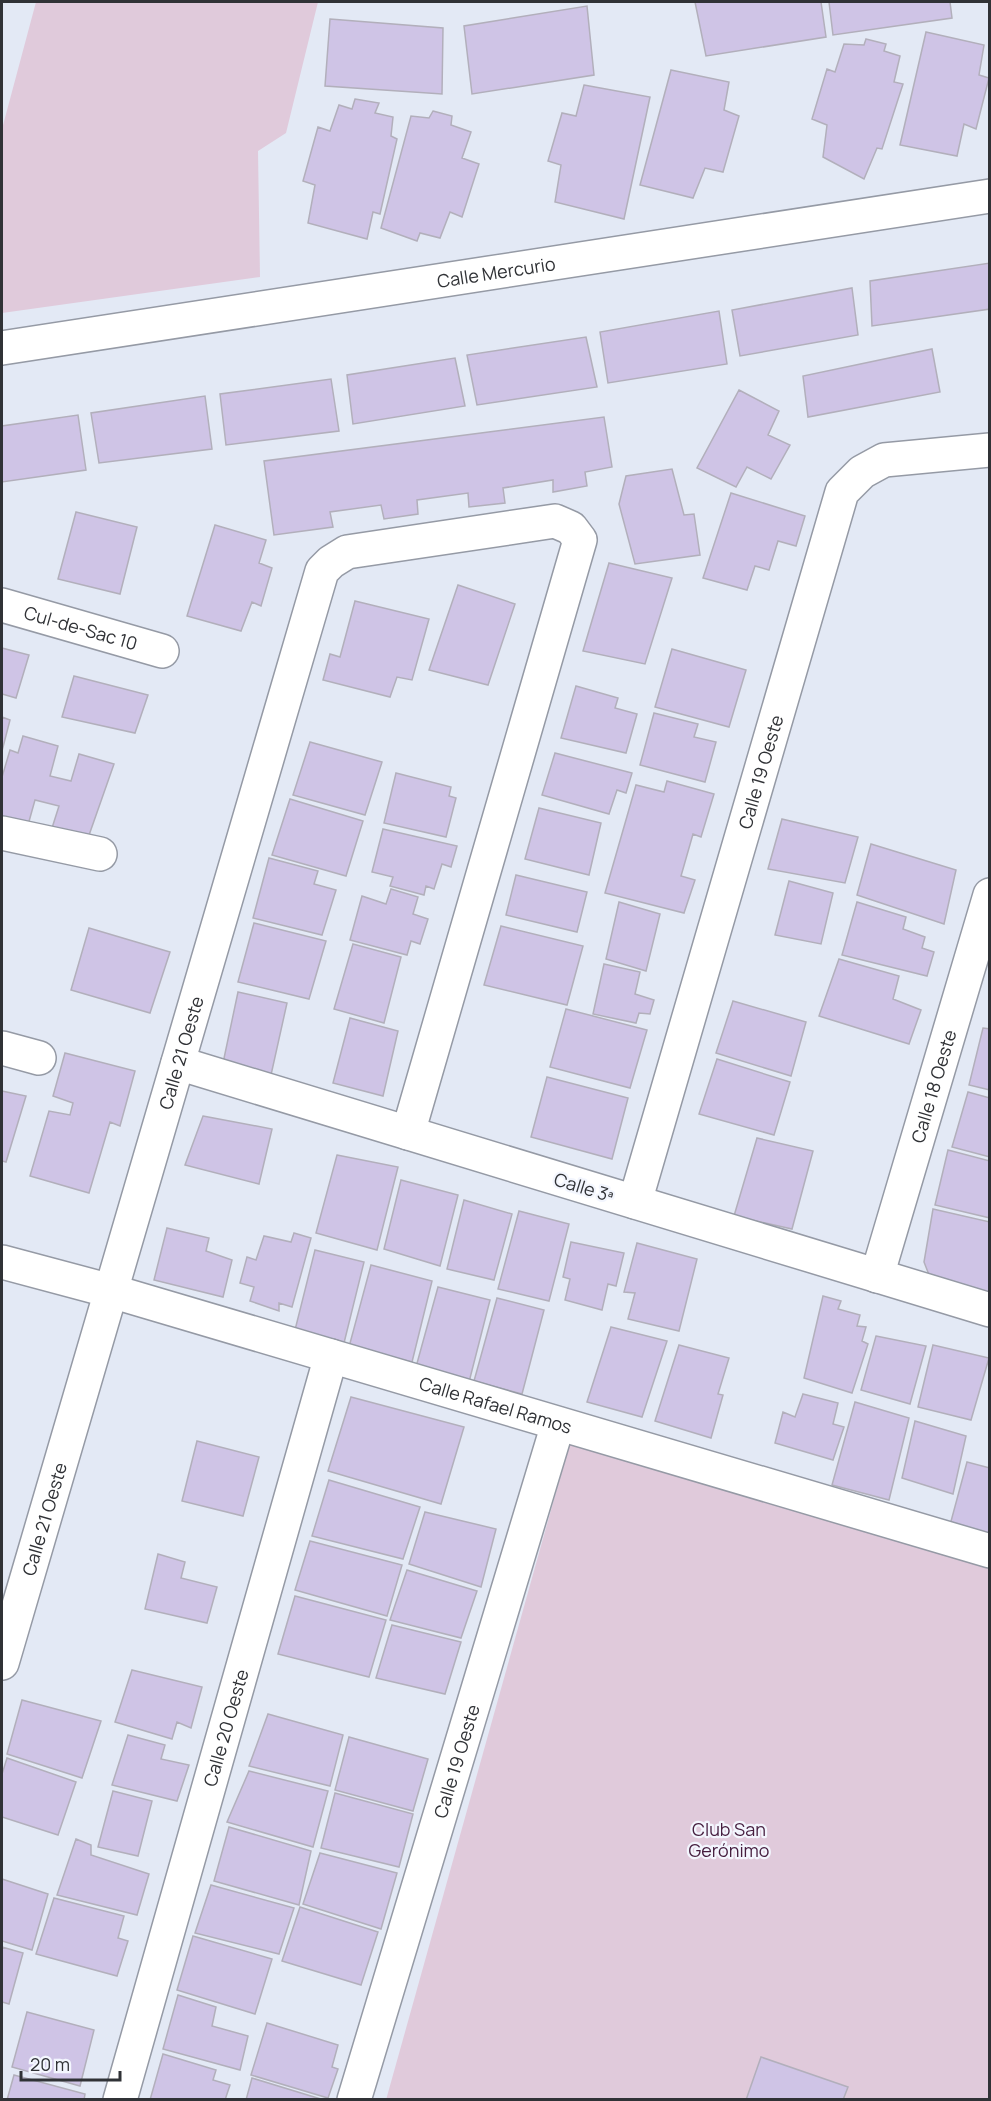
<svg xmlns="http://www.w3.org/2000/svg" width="991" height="2101" viewBox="0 0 991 2101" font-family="Manrope,sans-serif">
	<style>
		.green { fill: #e0cadb }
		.building { fill: #cfc4e6; stroke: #b2afbb; stroke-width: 1.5 }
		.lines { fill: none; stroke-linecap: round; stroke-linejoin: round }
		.street-casing { stroke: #959aa5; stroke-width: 36 }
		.street { stroke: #fff; stroke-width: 33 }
		.labels { text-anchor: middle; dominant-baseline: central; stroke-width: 4.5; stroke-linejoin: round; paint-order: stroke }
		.street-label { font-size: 18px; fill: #303236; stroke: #f3f6fe }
		.park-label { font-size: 18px; fill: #451d3e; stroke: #f3f6fe }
	</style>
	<rect width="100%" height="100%" fill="#e3e9f5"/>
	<path class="green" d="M36 2H318L286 133 258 151 260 277 2 313V129Z
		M572 1435 989 1568V2099L386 2100Z"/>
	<path class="building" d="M695 2H821L826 37 706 56Z
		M829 2H950L952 18 833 35Z
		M587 6 594 75 472 94 464 26Z
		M330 19 443 28 442 94 325 86Z
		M926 32 984 45 979 75 989 78 976 129 964 124 957 156 900 145Z
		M866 39 886 44 884 51 900 56 894 82 903 84 882 149 877 148 864 179 823 157 827 125 812 119 827 69 835 72 844 44 864 45Z
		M671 70 729 82 724 110 739 116 723 172 705 168 693 198 640 185Z
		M584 85 650 97 624 219 555 202 561 165 548 161 562 113 576 116Z
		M355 99 379 103 375 113 393 117 391 136 397 139 380 214 373 212 367 239 308 223 315 185 303 181 318 127 330 131 339 105 352 109Z
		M433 111 452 116 451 125 471 132 462 158 479 164 462 217 450 212 440 238 420 233 417 241 381 228 411 116 429 118Z
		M990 263V309L872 326 870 281Z
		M852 288 858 335 740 356 732 310Z
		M719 311 727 364 608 383 600 332Z
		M586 337 597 387 477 405 467 355Z
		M932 349 940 392 808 417 803 376Z
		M455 358 465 406 353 424 347 375Z
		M331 379 339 431 226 445 220 394Z
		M739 390 779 411 768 435 790 445 771 479 747 467 736 487 697 468Z
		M205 396 212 449 99 463 91 413Z
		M78 415 86 470 2 482V426Z
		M604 417 612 467 585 472 587 486 553 492V480L503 488 505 503 469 507 468 493 417 500 418 514 384 519 381 505 330 512 333 527 274 535 264 461Z
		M672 469 684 515 694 514 700 555 635 564 619 504 626 476Z
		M731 493 805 516 796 546 778 541 769 570 755 566 747 590 703 578Z
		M76 512 137 527 120 594 58 579Z
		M215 525 266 540 259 563 272 568 261 606 252 602 241 631 187 616Z
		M609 563 672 578 645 664 583 651Z
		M458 585 515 604 488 685 429 670Z
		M355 601 429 619 412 680 397 677 390 697 323 680 330 654 340 657Z
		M2 648 29 655 16 698 2 694Z
		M672 649 746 670 729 727 655 707Z
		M74 676 148 695 135 733 62 717Z
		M576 686 618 698 615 708 637 714 626 753 561 738Z
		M654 713 698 724 694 737 716 742 705 782 640 765Z
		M2 717 10 720 2 751Z
		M23 736 58 746 50 776 71 781 79 754 114 764 88 838 52 828 59 806 35 800 28 825 2 817V777L10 750 18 753Z
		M310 742 382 762 365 815 293 795Z
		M555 753 632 773 626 793 617 790 609 814 542 795Z
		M396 773 451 787 449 796 456 798 446 837 384 823Z
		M667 781 714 794 701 837 693 834 681 876 695 880 684 913 605 893 636 785 664 792Z
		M290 799 363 821 346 876 272 855Z
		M539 808 601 823 589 875 525 859Z
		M782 819 858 837 845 883 768 869Z
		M383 829 457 846 451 867 442 864 434 889 426 886 424 895 390 886 393 877 372 872Z
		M871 844 956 870 944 924 857 895Z
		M269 858 318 871 314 884 336 890 322 935 253 918Z
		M516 875 587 892 577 932 506 915Z
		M789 881 833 893 821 944 775 935Z
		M391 889 418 897 413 914 428 919 420 944 411 941 407 955 350 940 362 896 386 904Z
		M619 902 660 914 646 971 606 959Z
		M857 902 906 917 903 929 925 937 922 948 934 952 927 976 842 955Z
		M254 923 326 941 309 999 238 982Z
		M501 926 583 946 567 1005 484 985Z
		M89 928 170 952 150 1013 71 990Z
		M353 944 401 957 384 1023 334 1009Z
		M839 959 899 976 893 999 921 1010 909 1044 819 1016Z
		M604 964 640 972 635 994 654 1000 650 1014 639 1013 636 1023 593 1014Z
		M238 992 287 1003 271 1075 223 1063Z
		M733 1001 806 1022 791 1076 716 1053Z
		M566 1009 647 1030 630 1088 550 1067Z
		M350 1018 398 1031 383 1096 333 1083Z
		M983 1028 990 1029V1090L969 1085Z
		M65 1053 135 1071 120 1126 110 1122 89 1193 30 1176 49 1111 70 1115 73 1103 53 1096Z
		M717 1059 790 1082 774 1135 699 1114Z
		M547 1077 628 1098 612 1159 531 1137Z
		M2 1091 26 1096 6 1162 2 1161Z
		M968 1092 990 1098V1157L952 1147Z
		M203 1116 272 1129 259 1184 185 1165Z
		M757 1138 813 1151 792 1229 734 1216Z
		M948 1150 990 1161V1218L935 1205Z
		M337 1155 398 1167 377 1250 316 1233Z
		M401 1180 458 1195 440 1266 384 1249Z
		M464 1200 512 1214 494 1280 447 1269Z
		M933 1209 990 1222V1295L931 1280 924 1262Z
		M519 1211 569 1224 549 1301 498 1289Z
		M167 1228 209 1238 206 1251 232 1260 223 1297 154 1280Z
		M294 1233 311 1238 292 1307 279 1303V1311L250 1301 254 1287 240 1283 247 1257 256 1260 264 1236 291 1242Z
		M571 1242 624 1253 616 1286 608 1284 602 1310 565 1300 570 1279 563 1277Z
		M637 1243 697 1259 679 1331 628 1319 635 1293 624 1292Z
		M315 1250 364 1262 344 1343 295 1330Z
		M371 1265 432 1281 412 1362 349 1347Z
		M438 1287 490 1300 469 1382 416 1367Z
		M823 1296 841 1301 838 1309 860 1315 857 1326 866 1327 862 1341 868 1344 852 1393 804 1378Z
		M497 1298 544 1310 522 1394 474 1381Z
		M611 1327 667 1341 642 1417 587 1402Z
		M876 1336 926 1346 910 1404 861 1390Z
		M679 1345 729 1358 718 1394 723 1395 711 1438 655 1421Z
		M933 1345 989 1358 971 1420 918 1407Z
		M803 1394 838 1403 833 1424 844 1427 833 1460 775 1443 783 1412 795 1417Z
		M351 1397 464 1427 441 1504 328 1471Z
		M855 1402 909 1418 889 1500 832 1485Z
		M915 1421 966 1436 953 1494 902 1478Z
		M197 1441 259 1457 243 1516 182 1501Z
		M967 1462 990 1468V1536L950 1525Z
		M329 1480 420 1507 403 1559 312 1536Z
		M425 1512 496 1529 481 1587 409 1564Z
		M310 1541 402 1565 387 1616 295 1590Z
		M158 1554 185 1562 181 1578 217 1587 207 1623 145 1609Z
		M407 1570 477 1591 461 1638 390 1620Z
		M295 1596 386 1620 369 1677 278 1654Z
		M392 1625 461 1642 445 1694 376 1678Z
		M132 1670 202 1687 191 1728 177 1722 172 1739 115 1722Z
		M22 1700 101 1721 82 1778 7 1754Z
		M268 1714 343 1735 330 1786 249 1766Z
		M128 1735 165 1745 161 1759 189 1765 177 1801 112 1785Z
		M349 1737 428 1759 413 1811 335 1790Z
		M7 1758 76 1782 58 1835 2 1817V1774Z
		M249 1771 328 1791 313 1847 227 1822Z
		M113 1791 152 1801 138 1856 98 1847Z
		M335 1793 413 1814 399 1867 321 1848Z
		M229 1827 311 1851 299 1905 214 1881Z
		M76 1839 91 1845V1855L149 1874 137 1915 57 1895Z
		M320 1853 397 1873 381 1929 303 1904Z
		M2 1879 48 1894 32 1950 2 1941Z
		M211 1885 294 1908 279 1954 195 1933Z
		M54 1898 124 1916 118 1938 128 1941 117 1976 36 1954Z
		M300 1907 378 1932 361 1985 282 1961Z
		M193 1936 272 1959 255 2014 177 1990Z
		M2 1947 23 1953 9 2004 2 2002Z
		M178 1995 216 2007 212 2026 248 2036 240 2070 163 2049Z
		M27 2012 94 2030 80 2086 12 2067Z
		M267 2023 338 2045 332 2067 338 2069 328 2098 251 2075Z
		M163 2054 216 2070 213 2080 230 2085 225 2100H150Z
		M761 2057 848 2087 843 2100H746Z
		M14 2075 85 2094 84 2100H7Z
		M252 2078 324 2100H246Z"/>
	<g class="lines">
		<defs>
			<g id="street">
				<path id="s1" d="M2 348 990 196"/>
				<path id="s2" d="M2 605 162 651"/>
				<path d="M2 833 100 854"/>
				<path d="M2 1048 39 1058"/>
				<path d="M178 1063 990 1310"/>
				<path id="s3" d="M635 1202 842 492 862 472 884 460 990 450"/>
				<path id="s4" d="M2 1262 111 1291 990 1551"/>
				<path id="s5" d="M877 1276 990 895"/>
				<path id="s6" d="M2 1663 322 571 331 562 347 552 555 521 571 528 580 540 408 1133"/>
				<path id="s7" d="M120 2100 331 1356"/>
				<path id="s8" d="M354 2100 558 1424"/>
			</g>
		</defs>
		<use href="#street" class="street-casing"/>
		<use href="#street" class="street"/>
	</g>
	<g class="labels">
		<g class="street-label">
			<text stroke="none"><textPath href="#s1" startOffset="500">Calle Mercurio</textPath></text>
			<text stroke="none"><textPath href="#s2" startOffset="82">Cul-de-Sac 10</textPath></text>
			<text stroke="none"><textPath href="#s3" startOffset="448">Calle 19 Oeste</textPath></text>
			<text stroke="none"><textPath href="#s6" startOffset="636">Calle 21 Oeste</textPath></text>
			<text stroke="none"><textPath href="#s5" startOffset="198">Calle 18 Oeste</textPath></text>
			<text transform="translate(584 1187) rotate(17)">Calle 3ª</text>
			<text stroke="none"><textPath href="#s4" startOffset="514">Calle Rafael Ramos</textPath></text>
			<text stroke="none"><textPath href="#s6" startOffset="150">Calle 21 Oeste</textPath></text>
			<text stroke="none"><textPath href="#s7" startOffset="387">Calle 20 Oeste</textPath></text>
			<text stroke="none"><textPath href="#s8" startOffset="354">Calle 19 Oeste</textPath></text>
		</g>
		<g class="park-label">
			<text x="729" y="1829">Club San<tspan x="729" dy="21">Gerónimo</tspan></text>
		</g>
	</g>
	<rect width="991" height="2101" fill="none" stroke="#303236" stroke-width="6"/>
	<path d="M21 2071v9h99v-9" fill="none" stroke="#303236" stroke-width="3"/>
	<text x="30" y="2071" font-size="18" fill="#303236" stroke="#f3f6fe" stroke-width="4.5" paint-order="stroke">20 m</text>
</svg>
